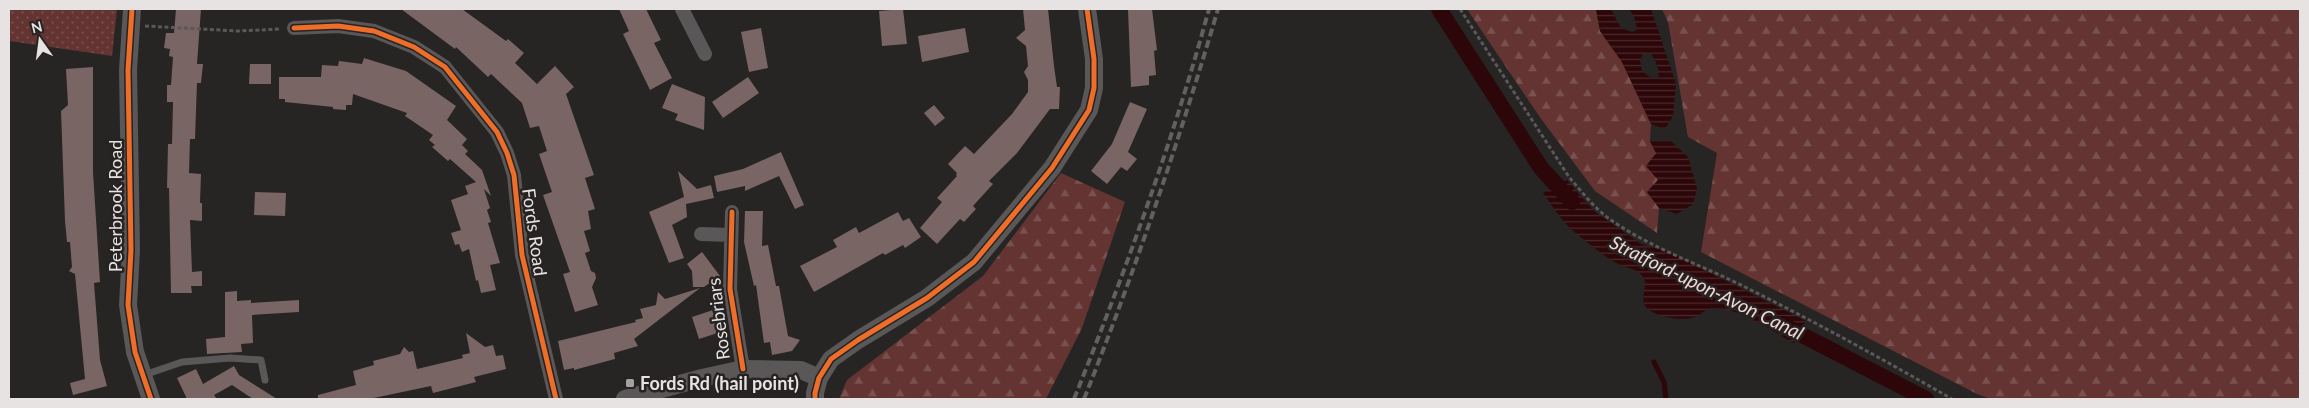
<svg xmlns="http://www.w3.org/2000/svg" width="2309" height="408" viewBox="0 0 2309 408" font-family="Lato,sans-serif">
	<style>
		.grass { fill: url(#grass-dots) }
		.forest { fill: url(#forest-firs) }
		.water { fill: url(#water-rules); fill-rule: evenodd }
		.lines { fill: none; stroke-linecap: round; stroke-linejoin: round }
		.stream { stroke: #2c0608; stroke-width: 5 }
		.canal { stroke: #2c0608; stroke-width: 16 }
		.building { fill: #796564 }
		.path { stroke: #5a5858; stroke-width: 3; stroke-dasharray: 4 2.5; stroke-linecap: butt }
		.service { stroke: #595757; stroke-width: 7 }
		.minor { stroke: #595757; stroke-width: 14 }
		.tertiary { stroke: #595757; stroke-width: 18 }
		.rail { stroke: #626060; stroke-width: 4; stroke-dasharray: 8 4; stroke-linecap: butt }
		.cycleway-casing { stroke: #282323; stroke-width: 8 }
		.cycleway { stroke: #ee6e29; stroke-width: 5 }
		.poi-dot { fill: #a3a0a0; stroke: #282323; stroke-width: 2 }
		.labels { text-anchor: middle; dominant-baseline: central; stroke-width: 5; stroke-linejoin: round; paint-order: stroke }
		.street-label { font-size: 18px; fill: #e6e3e2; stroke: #282323 }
		.poi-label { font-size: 18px; font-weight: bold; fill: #e6e3e2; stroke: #282323; text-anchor: start }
		.water-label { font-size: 19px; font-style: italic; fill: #f0d6d4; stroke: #282323 }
	</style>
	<defs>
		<pattern id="grass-dots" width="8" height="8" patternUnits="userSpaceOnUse" patternTransform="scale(1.25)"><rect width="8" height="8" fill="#633432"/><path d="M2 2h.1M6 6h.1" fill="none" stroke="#79514f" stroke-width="1.8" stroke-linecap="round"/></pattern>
		<pattern id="forest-firs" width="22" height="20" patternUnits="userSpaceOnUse" patternTransform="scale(1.25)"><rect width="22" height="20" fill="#633432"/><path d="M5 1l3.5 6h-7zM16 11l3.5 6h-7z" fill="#79514f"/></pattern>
		<pattern id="water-rules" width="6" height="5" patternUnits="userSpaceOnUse" patternTransform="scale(1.25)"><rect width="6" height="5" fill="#2c0608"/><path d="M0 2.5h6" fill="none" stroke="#4b2a2c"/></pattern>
	</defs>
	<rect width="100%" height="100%" fill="#272424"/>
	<path class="grass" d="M9 9H117L112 56 9 41Z"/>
	<path class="forest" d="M1467 9H1596L1600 31 1622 62 1651 124 1650 141 1656 153 1658 180 1647 192 1659 208 1657 233 1595 191 1539 116Z
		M1662 9H2300V399H1991L1977 394 1701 252 1717 153 1688 137 1668 22Z
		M1061 173 1125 202 1082 328 1046 399H839L847 380 983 276Z"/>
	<path class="water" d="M1596 9H1611L1621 28 1632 32 1637 30 1634 16 1629 9H1651L1676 84 1673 116 1665 129 1651 124 1622 62 1600 31ZM1650 53C1656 59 1660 71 1658 79L1650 77 1642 71 1640 61 1643 54Z
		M1650 141H1671L1688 157 1697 188 1693 204 1677 214 1659 208 1647 192 1658 180 1646 166 1656 153Z
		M1567 180 1594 211 1641 244 1669 252 1806 321 1794 343C1773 332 1740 308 1715 308 1707 307 1702 314 1695 317 1684 321 1661 318 1651 311 1635 302 1650 288 1643 277 1639 270 1630 269 1624 266 1610 262 1595 248 1583 239 1566 227 1555 210 1543 193Z"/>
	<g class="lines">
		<path class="stream" d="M1654 362 1664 382 1666 399"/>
		<path class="canal" d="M1439 9 1541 168 1572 202
			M1781 324 1926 399"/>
	</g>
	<path class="building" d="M176 9H201L197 64H203L201 83H197L195 139H190L189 173 201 174 200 203H202V221L190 220 192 272 202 271V286H191L192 293H171L169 188H167L168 144H172L173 102H167V85H171L173 57 169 56 170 49 164 48 166 33H174Z
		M401 9H462L506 41 508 39 524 53 515 63 537 84 555 66 574 87 566 94 594 175 585 178 595 209 588 211 591 229 584 231 590 251 585 253 591 271 595 273 596 278 592 287 598 305 575 312 563 274 570 272 543 195 552 192 539 154 547 151 539 126 530 128 522 103 491 74 488 77 456 47 455 49Z
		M619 9H646L661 40 654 43 672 78 650 90 623 34 629 31Z
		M903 9 907 44 882 46 879 11Z
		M1023 9H1048L1054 66 1057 87H1060L1059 109H1050L1017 153 989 181 993 184 973 206 976 209 964 222 960 219 937 244 920 228 942 202 937 198 957 176 956 175 957 173 948 164 965 146 974 154 1012 114 1028 92V80L1024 72 1028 66 1026 46 1016 38 1025 30Z
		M1128 9H1152L1157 50 1154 51 1156 75 1149 76V85L1131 87Z
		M761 28 768 68 749 72 741 32Z
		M965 28 969 52 922 62 918 36Z
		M364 58 406 71 456 106 447 120 467 139 462 145 468 151 465 154 482 170 491 196 484 189 490 208 487 210 491 222 488 223 500 263 490 265 496 290 481 293 478 280 476 281 469 249 462 252 459 244 455 245 451 233 461 230 451 200 468 194 465 186 476 182 450 159 448 161 432 147 435 145 429 140 433 135 405 116 407 113 353 94 352 105H346V110L333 109V107L285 102V99H279V77H321L322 65 338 66 339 61 362 64Z
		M250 64H271V84H249Z
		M93 67V172L100 282 94 283 100 360 107 386 73 395 70 383 85 379 75 274 69 271 72 267 70 242H67L65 221 61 111 68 105 66 69Z
		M748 77 759 93 723 118 712 102Z
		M672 84 705 97 704 130 675 120 678 114 662 108Z
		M1130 102 1147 109 1128 152 1137 159 1127 171 1121 167 1107 184 1091 171 1112 144Z
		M934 105 945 118 935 126 924 113Z
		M781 152 804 205 795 209 779 176 745 191V186L717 192 714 176 743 169Z
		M678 171 697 189 711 185 714 198 686 204 687 217 672 225 684 258 669 263 649 212 684 197Z
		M255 192 286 193 285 216 254 215Z
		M745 211H763L762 246 768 245 776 286H779L788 336 800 340 792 351 772 355 770 342 764 343 756 285 754 286 744 242Z
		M898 212 903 221 909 218 921 237 905 248 903 245 885 255 883 253 814 292 800 266 837 247 833 240 856 227 859 233Z
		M702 252 720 276 704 287H693L692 271 687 264Z
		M700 288 634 339 638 346 614 353 615 359 574 370V368L564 370 558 341 636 322 635 320 643 318 640 309 656 305 658 292 665 299Z
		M237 291V301L251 300V303L299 300V312L252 315 253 343 241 344 242 352 207 354 206 339 225 337V292Z
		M719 308 727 330 699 339 692 317Z
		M466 333 485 347 493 345 496 356 503 355 506 369 474 377 476 382 433 393 431 386 369 399H318V395L356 385 353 371 374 365 373 361 400 354 404 347 409 352 413 351 417 369 463 358 462 355 470 353Z
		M234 366 239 375 277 399H253L232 385 214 395 217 399H187L177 378 196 369 203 384Z"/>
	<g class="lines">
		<path class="path" d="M1460 9 1569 177C1582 192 1595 209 1611 220 1654 250 1705 266 1751 290 1819 324 1886 361 1952 399
			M145 26 238 31 281 29"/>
		<path class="service" d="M144 375 182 362 230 358 261 360 265 380"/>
		<path class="minor" d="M682 9 705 54
			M294 28 338 26 374 31 414 47 445 67 497 132 507 153 514 175 522 255 556 399
			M732 212 730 289 743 369
			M701 234 731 235"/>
		<path class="tertiary" d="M132 9 128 70 131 250 128 305 135 352 151 399
			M625 399 702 378 743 369 801 370 819 378
			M815 399V393L819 378 831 359 858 340 927 298 974 262 1052 168 1089 110 1094 88V59L1087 9"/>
		<path class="rail" d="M1074 399C1125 272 1173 141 1209 9
			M1084 399C1135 271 1179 141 1218 9"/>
		<defs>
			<path id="cycleway" d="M132 9 128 70 131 250 128 305 135 352 151 399
				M294 28 338 26 374 31 414 47 445 67 497 132 507 153 514 175 522 255 556 399
				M732 212 730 289 743 369
				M815 399V393L819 378 831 359 858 340 927 298 974 262 1052 168 1089 110 1094 88V59L1087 9"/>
		</defs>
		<use href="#cycleway" class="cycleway-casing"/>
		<use href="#cycleway" class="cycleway"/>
	</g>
	<rect class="poi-dot" x="625" y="378" width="10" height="10" rx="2.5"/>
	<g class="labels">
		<g class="street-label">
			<text transform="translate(115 206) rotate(-90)">Peterbrook Road</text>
			<text transform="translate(535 232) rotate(82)">Fords Road</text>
			<text transform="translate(718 319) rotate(-97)">Rosebriars</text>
		</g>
		<g class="poi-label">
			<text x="640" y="383">Fords Rd (hail point)</text>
		</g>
		<g class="water-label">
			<text transform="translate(1707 287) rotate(26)">Stratford-upon-Avon Canal</text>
		</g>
	</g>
	<rect width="2309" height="408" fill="none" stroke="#e6e3e2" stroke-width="20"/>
	<g transform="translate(40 40) rotate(346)" stroke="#282323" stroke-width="4" paint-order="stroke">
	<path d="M0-4L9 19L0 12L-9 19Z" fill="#e6e3e2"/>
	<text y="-8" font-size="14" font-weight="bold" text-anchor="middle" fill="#e6e3e2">N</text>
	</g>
</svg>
